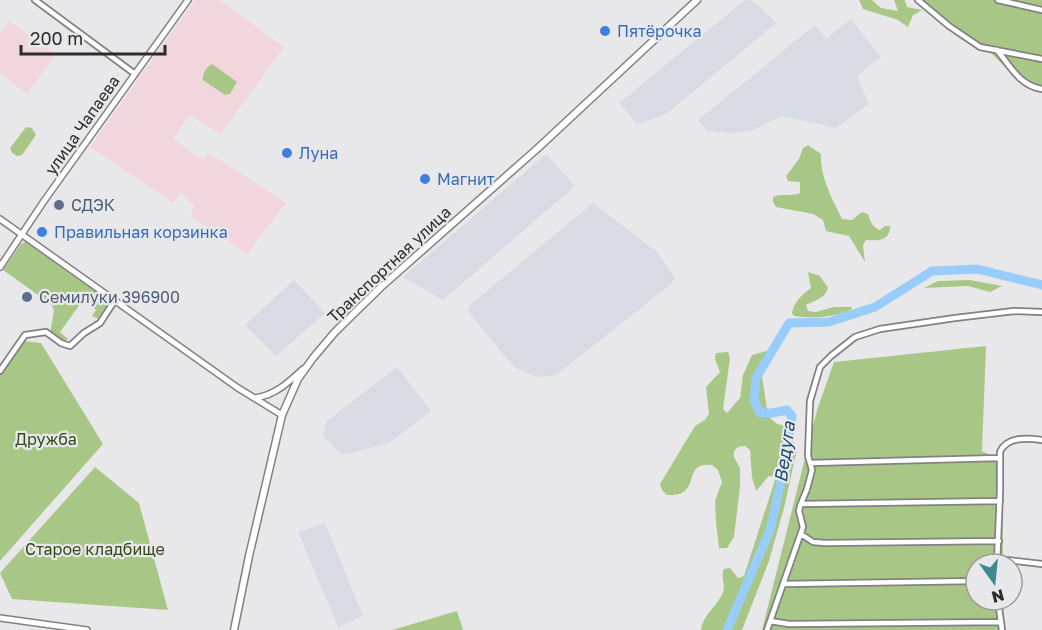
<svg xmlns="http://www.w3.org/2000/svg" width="1042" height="630" viewBox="0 0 1042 630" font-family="'Golos Text',sans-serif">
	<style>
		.built { fill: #d9dbe4 }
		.education { fill: #f1d7dd }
		.green { fill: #a8c787 }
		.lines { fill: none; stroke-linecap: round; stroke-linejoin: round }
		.river { stroke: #98ccfa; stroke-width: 9 }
		.minor-casing { stroke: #828284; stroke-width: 8 }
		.tertiary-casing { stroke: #828284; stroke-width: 8 }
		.secondary-casing { stroke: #828284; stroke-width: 9 }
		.minor { stroke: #fff; stroke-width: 4.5 }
		.tertiary { stroke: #fff; stroke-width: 5 }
		.secondary { stroke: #fff; stroke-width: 6 }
		.shop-dot { fill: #3f7fe0; stroke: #e8e8ea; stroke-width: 2 }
		.service-dot { fill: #5c6f8a; stroke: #e8e8ea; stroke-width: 2 }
		.labels { text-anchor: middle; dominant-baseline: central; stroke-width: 4.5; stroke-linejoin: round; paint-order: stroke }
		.shop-label { font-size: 16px; fill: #366cbe; stroke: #e8e8ea; text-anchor: start }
		.street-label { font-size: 16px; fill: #2c2c2d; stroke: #e8e8ea }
		.service-label { font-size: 16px; fill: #4e5e75; stroke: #e8e8ea; text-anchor: start }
		.park-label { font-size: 16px; fill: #334916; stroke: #e8e8ea }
		.water-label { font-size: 18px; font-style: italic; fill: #1c4b70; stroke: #e8e8ea }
	</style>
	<rect width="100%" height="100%" fill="#e8e8ea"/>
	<path class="built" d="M745 0H749L760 7 776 23 665 115 637 124 619 103Z
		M851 19 881 57 857 76 869 104 836 128 782 116 751 131 730 133 707 131 698 120 815 25 826 39Z
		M546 154 575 186 443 300 403 277Z
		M593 203 657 252 675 278 670 285 556 375 537 377 514 367 469 313 468 307Z
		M294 280 325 313 276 356 245 325Z
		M397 367 431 411 389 443 342 455 323 436 326 422Z
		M325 523 363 616 338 627 298 532Z"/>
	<path class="education" d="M195 0H220L284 47 220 135 190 115 173 139 203 160 209 153 286 203 247 254 191 216 194 206 181 192 173 203 90 147Z
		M9 21 56 54 27 94 0 74V34Z"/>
	<path class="green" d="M859 0H872L881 8 898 11 894 0H905L907 7 922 10 913 15 908 27 898 20 863 9Z
		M921 0H1042V87H1036L1008 70 990 52 951 25Z
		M212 64 237 82 230 94 225 95 203 80C202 74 207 66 212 64Z
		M26 127 32 128 36 135 22 155 17 156 12 153 10 148Z
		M808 145 821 154C820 178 832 198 842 219L852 220 862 212 868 214C871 222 872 227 880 230L885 226H890C890 241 878 241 866 240L863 245 865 262 849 236 826 231 823 220 813 214 776 207 773 202V197C782 193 791 197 800 193V182L788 181 786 176 799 159 803 148Z
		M25 242H30L110 300 111 304 101 320 92 316 96 310 83 300 60 332 68 339 62 343 50 333 54 311 52 305 3 270 21 244Z
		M808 272 820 276 828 288C826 298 814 301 806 305L808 311 816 312 834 307H852L851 310C834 317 812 319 794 316L792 313C794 301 802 295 811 288Z
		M970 280 1002 286 990 292 968 286 924 288 938 281Z
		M24 341 41 343 103 444 0 561V376Z
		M986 346 982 451 1002 461 1003 564H976V600H1003L1004 630H762L817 410 834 362Z
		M770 350 766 356 762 376 768 416 777 424 786 426 797 449 784 508 769 561 742 630H701C703 614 718 606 723 592 726 584 720 577 724 569L730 568 738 578 744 576 776 477 769 476 756 491 752 477 750 450 745 446 738 447 734 451V457L740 468V486L734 537 727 548H719L716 522 715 501 722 482 718 470 712 465C680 461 704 497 667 495L662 490 660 484 695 426 705 420 709 414 706 387 720 372 715 359 716 353 728 352 730 358 723 409 727 413 740 398 743 375 752 355Z
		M95 467 139 503 168 610 12 599 0 573Z
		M457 611 463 630H392Z"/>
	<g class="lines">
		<path class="river" d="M727 630 770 530 783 473 792 416 787 410 772 413H760L754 400 756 378 789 323 829 322 875 307 932 271 977 269 1042 285"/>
		<defs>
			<path id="minor" d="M35 0 135 74
				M918 0 949 26 980 47 1042 59
				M998 0 1042 10
				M997 50C1010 66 1020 86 1042 89
				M0 371 25 335 46 332 61 343 70 346 84 333 100 323 115 300
				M810 463 999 458
				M801 504 1000 501
				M801 534 813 542 825 543 999 541
				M998 559 1042 564
				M997 564 1000 491V452C1007 436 1028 438 1042 440
				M783 584 976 581
				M998 600 1002 630
				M770 621 789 624 1001 622
				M767 630 803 527 799 511 800 506 807 489 812 470 808 456 810 401 820 367 831 356 855 337 880 329 955 318 1014 311 1042 312"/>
			<path id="tertiary" d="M0 219 238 388 282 415
				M0 267 44 201 188 0
				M255 398C275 395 288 383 303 369
				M0 618 87 630"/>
			<path id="secondary" d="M234 630 249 556 282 415 298 379 313 358 335 332 381 287 538 148 697 0"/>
		</defs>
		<use href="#minor" class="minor-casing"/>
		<use href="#tertiary" class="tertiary-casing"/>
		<use href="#secondary" class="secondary-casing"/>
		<use href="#minor" class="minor"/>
		<use href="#tertiary" class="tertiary"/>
		<use href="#secondary" class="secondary"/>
	</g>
	<g class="shop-dot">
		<circle cx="605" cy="31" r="6"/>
		<circle cx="287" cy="153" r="6"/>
		<circle cx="425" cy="179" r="6"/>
		<circle cx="42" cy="232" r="6"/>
	</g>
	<g class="service-dot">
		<circle cx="59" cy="205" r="6"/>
		<circle cx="27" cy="297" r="6"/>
	</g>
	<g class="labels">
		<g class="shop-label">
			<text x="617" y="31">Пятёрочка</text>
			<text x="299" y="153">Луна</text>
			<text x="437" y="179">Магнит</text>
			<text x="54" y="232">Правильная корзинка</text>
		</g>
		<g class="street-label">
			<text transform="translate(82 125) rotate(-55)">улица Чапаева</text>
			<text transform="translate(389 264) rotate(-43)">Транспортная улица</text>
		</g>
		<g class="service-label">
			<text x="71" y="205">СДЭК</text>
			<text x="39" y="297">Семилуки 396900</text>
		</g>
		<g class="park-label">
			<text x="46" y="439">Дружба</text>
			<text x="95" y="549">Старое кладбище</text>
		</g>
		<g class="water-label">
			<text transform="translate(784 452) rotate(-82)">Ведуга</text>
		</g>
	</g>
	<g transform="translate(994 582) rotate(165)"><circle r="28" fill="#e8e8ea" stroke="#9d9d9e" stroke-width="1.5"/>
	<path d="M0-4.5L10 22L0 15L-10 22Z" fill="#418990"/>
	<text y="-9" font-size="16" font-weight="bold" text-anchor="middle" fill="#2c2c2d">N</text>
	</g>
	<path d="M21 45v9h144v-9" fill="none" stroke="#2c2c2d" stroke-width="3"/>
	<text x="30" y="45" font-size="18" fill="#2c2c2d" stroke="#e8e8ea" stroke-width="4.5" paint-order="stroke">200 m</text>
</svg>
